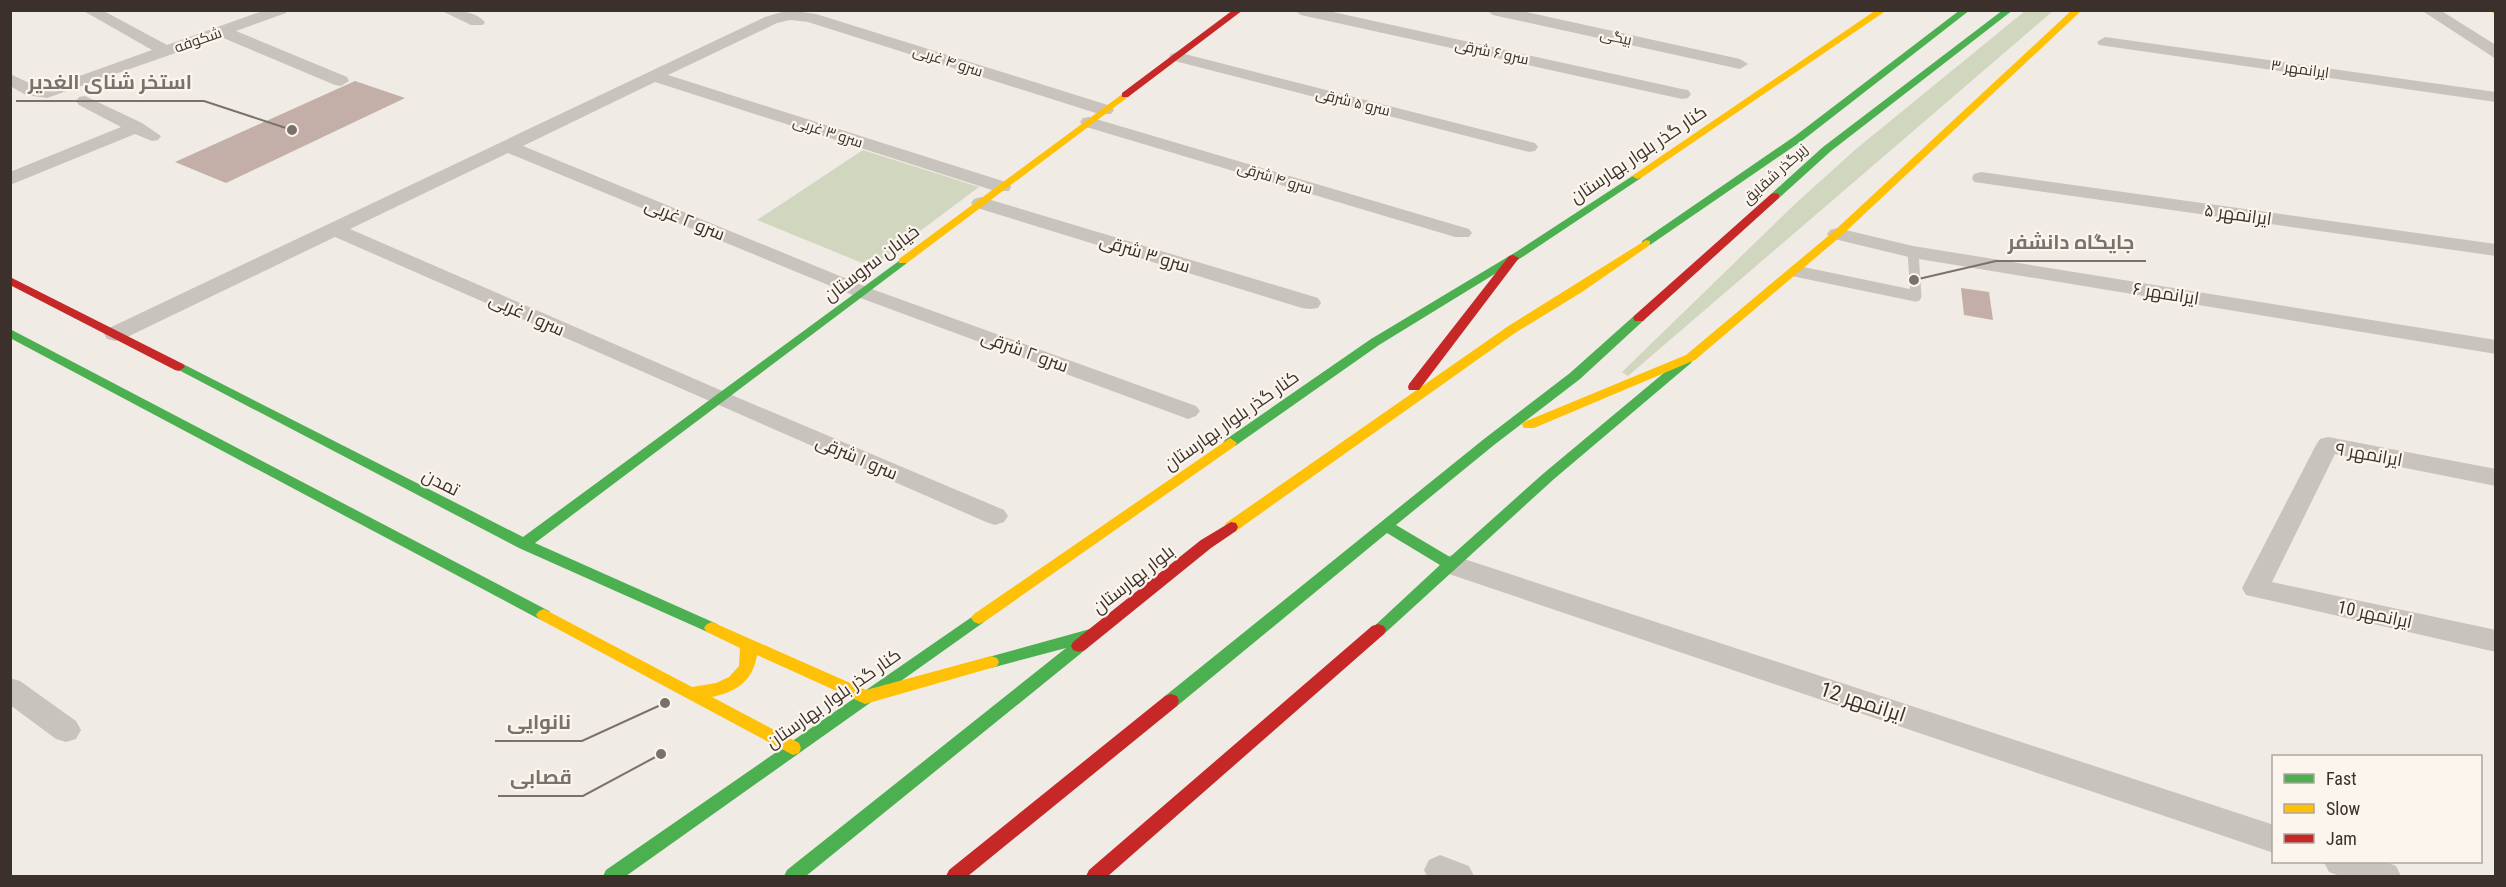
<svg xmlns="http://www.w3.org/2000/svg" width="2506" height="887" viewBox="0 0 2506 887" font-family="'Roboto Condensed',Cairo,sans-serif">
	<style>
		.green { fill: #d1d6bf }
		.building { fill: #c3afa7 }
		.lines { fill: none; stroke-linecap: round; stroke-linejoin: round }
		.lane { stroke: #c9c3be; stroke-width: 11 }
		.street { fill: #c9c3be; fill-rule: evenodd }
		.fast { fill: #4caf50; fill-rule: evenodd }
		.slow { fill: #ffc107; fill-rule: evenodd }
		.jam { fill: #c62828; fill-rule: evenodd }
		.labels { text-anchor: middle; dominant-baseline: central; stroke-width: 4.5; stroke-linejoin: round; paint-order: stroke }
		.far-street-label { font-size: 15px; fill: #3b302b; stroke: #fbf5ee }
		.street-label { font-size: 18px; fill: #3b302b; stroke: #fbf5ee }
		.near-street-label { font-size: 21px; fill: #3b302b; stroke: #fbf5ee }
		.leader { fill: none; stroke: #7a716c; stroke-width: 2 }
		.callout-dot { fill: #7a716c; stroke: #fbf5ee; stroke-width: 2 }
		.callout-label { font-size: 20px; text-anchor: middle; font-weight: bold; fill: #7a716c; stroke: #fbf5ee; stroke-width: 4.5; stroke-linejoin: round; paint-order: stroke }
	</style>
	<rect width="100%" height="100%" fill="#f0ebe5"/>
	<path class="green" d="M2025 11H2053L1628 376 1622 372 1795 204 1856 149Z
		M863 150 979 187 872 267 757 220Z"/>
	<path class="building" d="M355 81 405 98 226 183 175 162Z
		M1961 288 1989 292 1993 320 1964 315Z"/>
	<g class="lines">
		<path class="lane" d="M1795 271 1916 296 1913 252"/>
		<path class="street" d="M82 10H102L167 45 265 10H288L286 13 236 31 347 77 349 81 341 86 335 85 221 37 47 98 26 95 10 86V74L36 86 46 88 152 50Z
			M440 10C455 10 474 10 485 22L483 25H471Z
			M789 10 816 14 1111 106 1114 110 1111 114H1099L808 22 790 20 777 23 668 75 1009 183 1011 187 1009 191H995L655 82 523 146 869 288 1196 406 1200 411 1196 416 1188 419 1180 416 855 296 508 153 350 229 727 393 1004 510 1008 516 1004 522 995 525 986 522 335 237 123 339 115 341 107 339 104 334 107 329 765 17Z
			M1294 10H1324L1682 89 1688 90 1691 94 1688 98 1682 99 1301 15Z
			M1486 10H1517L1740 59 1748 64 1740 69 1493 15Z
			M2421 10H2440L2491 42 2496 45V59Z
			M2105 37 2496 92V102L2099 45 2097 42Z
			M1177 52 1535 143 1538 147 1535 151 1529 152 1171 60 1169 57 1171 54Z
			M85 96 142 123 161 136 158 140 152 141 135 134 10 185V172L121 127 79 105 76 101 79 97Z
			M1089 117 1469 229 1472 233 1469 237H1455L1083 126 1080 122 1083 118Z
			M1981 172 2496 244V256L1974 182 1972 178 1974 174Z
			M981 197 1318 298 1321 303 1318 308 1310 309 1302 308 974 207 971 203 974 199Z
			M1837 228 1913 246 2496 340V354L1913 258 1830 238 1827 234 1830 230Z
			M2328 437 2496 469V486L2335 454 2272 582 2496 630V652L2246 595 2242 588 2316 445 2320 439Z
			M1452 555 2274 825V853L1443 572 1439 565 1443 558Z
			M10 678 20 681 76 721 81 730 76 739 66 742 56 739 10 705Z
			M1440 855 1469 866 1474 876H1427L1424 870 1429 860Z
			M2324 862H2386L2396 866 2401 876H2340L2329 872Z"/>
		<path class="fast" d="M1960 10H1970L1803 140 1650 245H1642V241L1795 136Z
			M2003 10H2013L1831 151 1779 198H1771V194L1823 147Z
			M1637 173 1642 176 1641 178 1524 256 1379 345 1235 446H1225L1223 443 1225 440 1371 339 1516 252Z
			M903 258 907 259V263L535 543 717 624 720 628 717 632 712 634 519 548 173 367 179 363 183 364 523 537Z
			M1639 314 1645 318 1643 321 1580 379 1494 445 1396 525 1450 557 1544 473 1683 357H1691L1693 360 1691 363 1554 479 1384 634 1378 636 1372 634 1370 630 1440 565 1387 533 1177 706 1171 708 1165 706 1163 701 1165 696 1484 439 1570 373 1635 315Z
			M10 329 549 611 552 615 549 619 544 621 539 619 10 338Z
			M979 612 984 614 987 618 984 622 626 876H603L606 870Z
			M1090 629 1096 631 1098 635 1096 639 1085 642 1087 646 1085 650 806 876H784L787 870 1066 648 991 668 985 666 983 662 985 658Z"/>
		<path class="slow" d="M1876 10H1887L1641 178 1637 179 1632 176Z
			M2072 10H2082L1841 236 1695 360 1534 428H1524L1522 425 1524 422 1686 355 1833 232Z
			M2487 10H2496V14Z
			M1125 92 1130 95 1128 97 907 263H899V259Z
			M1646 240 1650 241V245L1582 292 1515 333 1236 531H1226L1224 527 1226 523 1507 327Z
			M1230 438 1237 443 1235 446 984 622 979 624 974 622 971 618 974 614Z
			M544 609 692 687 716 683 729 677 739 666 740 648 707 632 704 628 707 624 712 622 866 690 991 656 997 658 999 662 997 666 991 668 865 704 757 655C753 681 736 692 712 697L799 743 801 748 799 753 793 755 539 619 536 615 539 611Z"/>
		<path class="jam" d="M1233 10H1243L1128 97H1122V93Z
			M1775 193 1779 194V198L1643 321H1635L1633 318 1635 315 1771 194Z
			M1513 255 1519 258 1419 390H1409L1408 387 1409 384 1509 256Z
			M10 277 183 364 185 367 179 371 175 370 10 285Z
			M1231 522 1236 523 1238 527 1236 531 1211 548 1085 650 1079 652 1073 650 1071 646 1073 642 1201 540Z
			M1378 624 1384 626 1386 630 1384 634 1108 876H1086L1089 870 1372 626Z
			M1171 694 1177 696 1179 701 1177 706 968 876H946L949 870 1165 696Z"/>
	</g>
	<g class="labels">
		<g class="far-street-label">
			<text transform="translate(1616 37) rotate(12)">بیگی</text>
			<text transform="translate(198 40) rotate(-19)">شکوفه</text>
			<text transform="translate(1492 52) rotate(12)">سرو ۶ شرقی</text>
			<text transform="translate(948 61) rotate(18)">سرو ۴ غربی</text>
			<text transform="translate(2300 69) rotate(8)">ایرانمهر ۳</text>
			<text transform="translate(1353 102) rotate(14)">سرو ۵ شرقی</text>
			<text transform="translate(828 132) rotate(18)">سرو ۳ غربی</text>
			<text transform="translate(1775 174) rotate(-42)">زیرگذر شقایق</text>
			<text transform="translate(1275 178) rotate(17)">سرو ۴ شرقی</text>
		</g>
		<g class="street-label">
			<text transform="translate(1638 154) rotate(-34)">کنار گذر بلوار بهارستان</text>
			<text transform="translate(2238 214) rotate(8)">ایرانمهر ۵</text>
			<text transform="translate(685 219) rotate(22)">سرو ۲ غربی</text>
			<text transform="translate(1145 253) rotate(17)">سرو ۳ شرقی</text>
			<text transform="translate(871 263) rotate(-37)">خیابان سروستان</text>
			<text transform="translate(2166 293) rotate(9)">ایرانمهر ۶</text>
			<text transform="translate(527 314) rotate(24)">سرو ۱ غربی</text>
			<text transform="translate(1025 351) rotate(20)">سرو ۲ شرقی</text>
			<text transform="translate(1231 420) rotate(-35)">کنار گذر بلوار بهارستان</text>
			<text transform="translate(2369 454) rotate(10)">ایرانمهر ۹</text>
			<text transform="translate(857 457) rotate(23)">سرو ۱ شرقی</text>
			<text transform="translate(441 482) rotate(27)">تمدن</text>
			<text transform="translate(1133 579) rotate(-38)">بلوار بهارستان</text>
			<text transform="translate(2375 614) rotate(12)">ایرانمهر 10</text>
			<text transform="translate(833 698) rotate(-35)">کنار گذر بلوار بهارستان</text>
		</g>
		<g class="near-street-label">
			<text transform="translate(1863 702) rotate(18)">ایرانمهر 12</text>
		</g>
	</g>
	<path class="leader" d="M292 130L204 101H16M1914 280L1996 261H2146M665 703L582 741H495M661 754L583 796H498"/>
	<g class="callout-dot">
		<circle cx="292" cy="130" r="6"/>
		<circle cx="1914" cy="280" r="6"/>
		<circle cx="665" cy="703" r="6"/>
		<circle cx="661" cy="754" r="6"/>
	</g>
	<g class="callout-label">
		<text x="110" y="89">استخر شنای الغدیر</text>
		<text x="2071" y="249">جایگاه دانشفر</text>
		<text x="539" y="729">نانوایی</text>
		<text x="541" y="784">قصابی</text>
	</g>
	<rect width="2506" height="887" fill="none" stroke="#3b302b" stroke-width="24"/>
	<rect x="2272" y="755" width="210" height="108" fill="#fbf5ee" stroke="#aea6a0" stroke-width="1.5"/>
	<rect x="2284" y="774" width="30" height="9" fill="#4caf50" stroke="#aea6a0" stroke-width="1.5"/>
	<text x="2326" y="785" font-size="18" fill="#3b302b">Fast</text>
	<rect x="2284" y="804" width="30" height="9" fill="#ffc107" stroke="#aea6a0" stroke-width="1.5"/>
	<text x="2326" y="815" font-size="18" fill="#3b302b">Slow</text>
	<rect x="2284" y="834" width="30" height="9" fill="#c62828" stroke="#aea6a0" stroke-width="1.5"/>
	<text x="2326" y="845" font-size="18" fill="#3b302b">Jam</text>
</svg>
